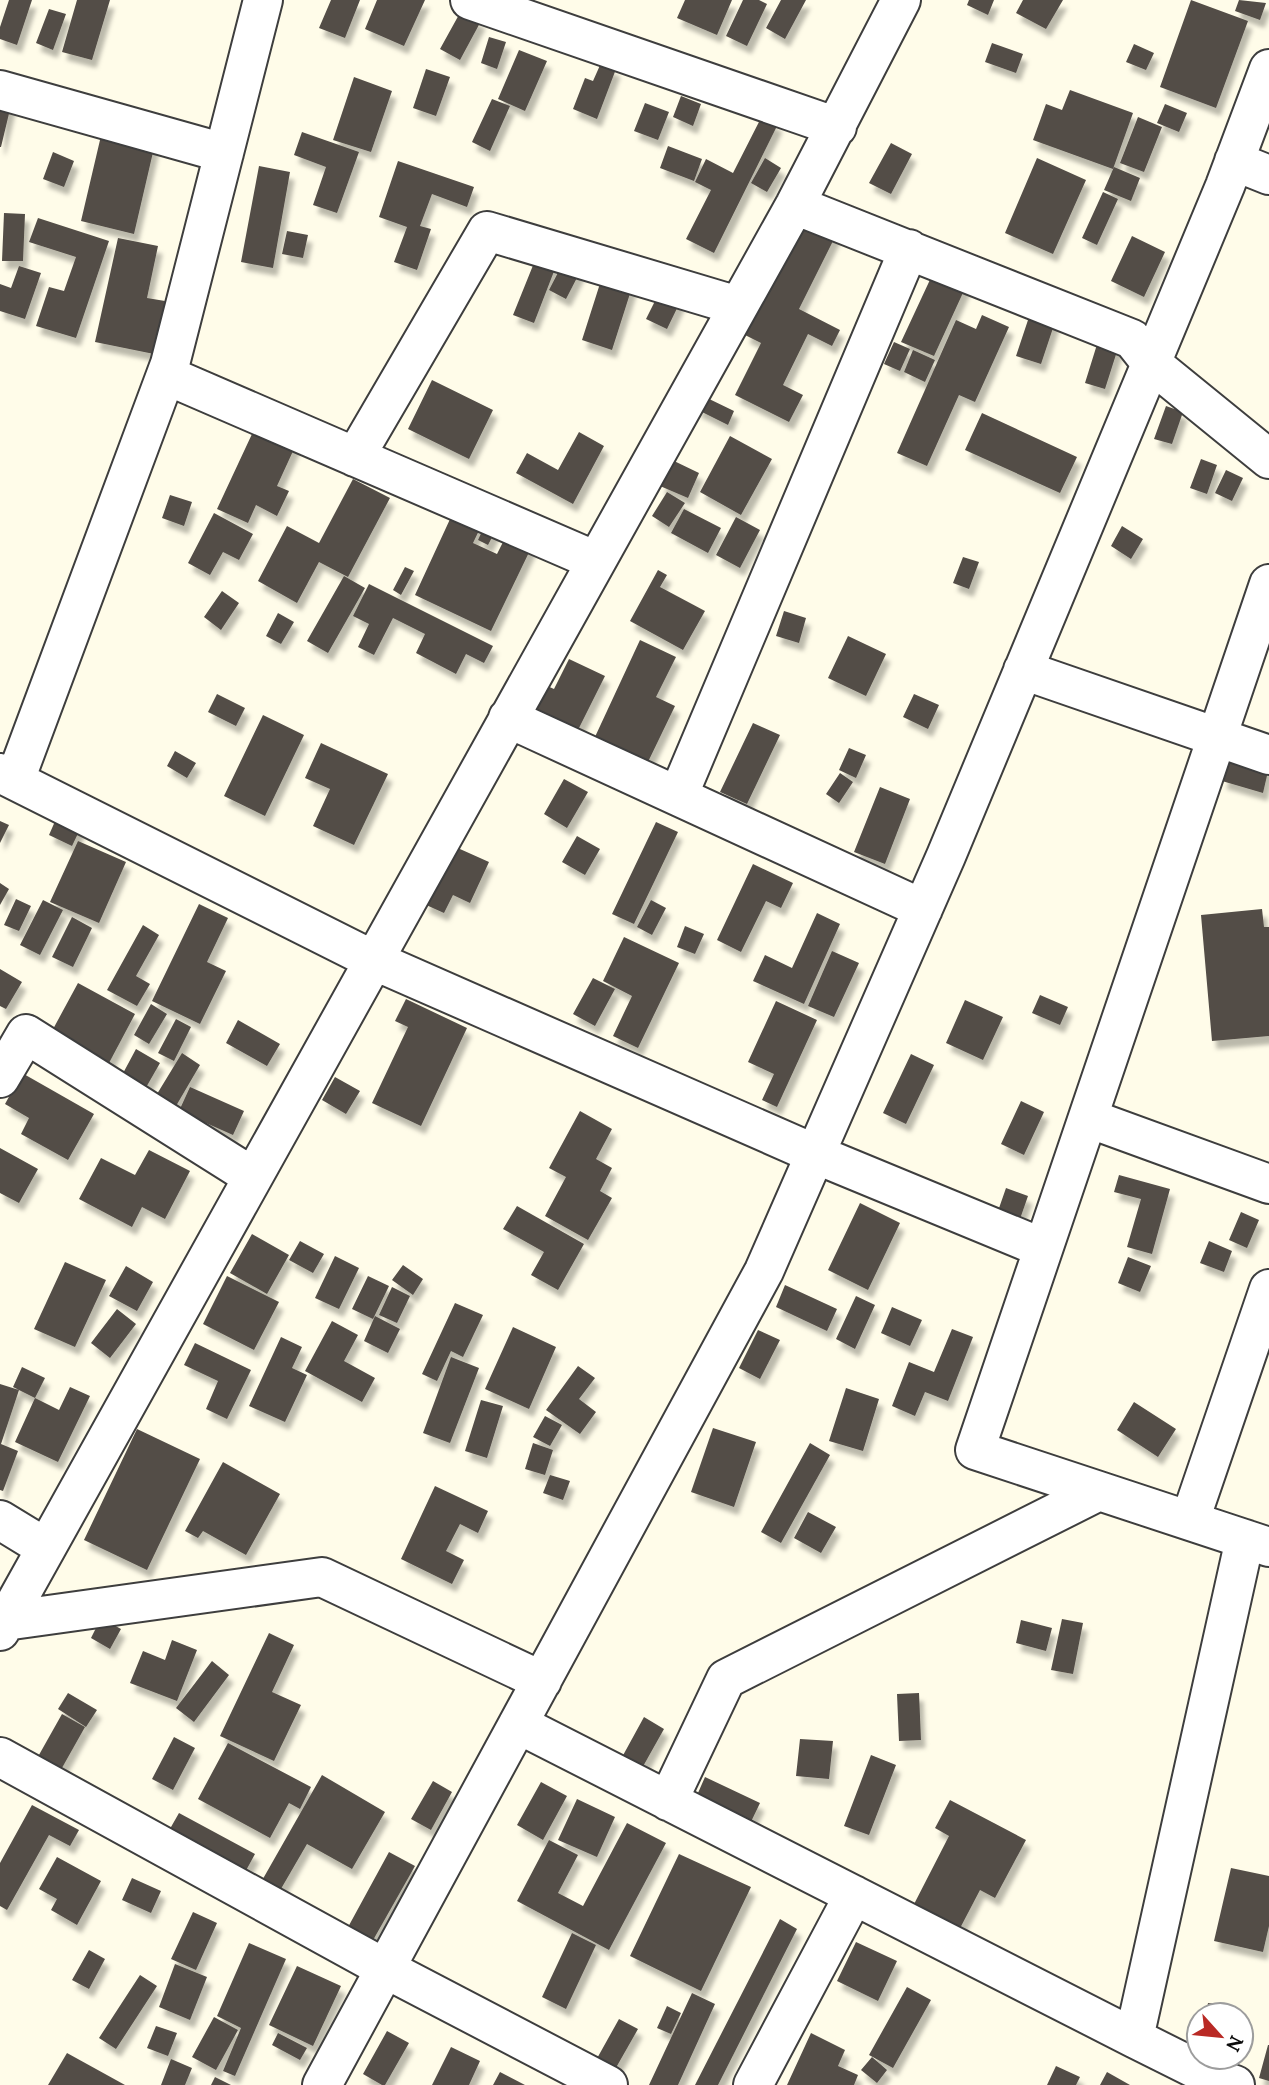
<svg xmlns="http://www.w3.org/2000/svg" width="1269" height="2085" viewBox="0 0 1269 2085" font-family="Lora,serif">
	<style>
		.building { fill: #534d47; filter: url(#shadow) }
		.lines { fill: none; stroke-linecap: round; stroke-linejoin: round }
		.street-casing { stroke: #3e3e3e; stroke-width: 42 }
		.street { stroke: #fff; stroke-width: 38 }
	</style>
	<defs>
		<filter id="shadow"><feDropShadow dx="4.5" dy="8" stdDeviation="2" flood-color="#0004"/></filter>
	</defs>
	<rect width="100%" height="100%" fill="#fffce9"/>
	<path class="building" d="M9 0H32L17 45 0 39V27Z
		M77 0H110L92 60 62 52Z
		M331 0H360L345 38 319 28Z
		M377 0H425L404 46 365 29Z
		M685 0H732L717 35 677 18Z
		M743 0H759L767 4 747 46 726 36Z
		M781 0H806L785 39 766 28Z
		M969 0H994L988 15 967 5Z
		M1023 0H1063L1046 29 1016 13Z
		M1191 0 1248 21 1216 108 1160 87Z
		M1239 0 1266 3 1260 20 1235 11Z
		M49 9 66 14 53 50 36 43Z
		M461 11 481 21 460 60 440 49Z
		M489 37 506 42 497 69 481 63Z
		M992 43 1023 54 1016 73 985 62Z
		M1134 44 1154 53 1146 70 1126 62Z
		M519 50 547 61 525 111 498 99Z
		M601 63 616 69 597 119 573 109 585 78 593 81Z
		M426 69 450 77 436 116 413 108Z
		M354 77 392 91 371 152 333 140Z
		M1070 90 1133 113 1113 169 1033 140 1046 104 1062 110Z
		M681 96 701 104 693 126 673 117Z
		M0 98 12 101 1 147H0Z
		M492 99 510 106 490 151 472 142Z
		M645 103 669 112 658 140 634 131Z
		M1165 104 1187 113 1179 132 1157 123Z
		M762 116 778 124 714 253 686 239 711 190 695 182 706 159 733 173Z
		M1138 117 1162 127 1144 172 1120 163Z
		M104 123 157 135 134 234 81 221Z
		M302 132 359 152 337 213 313 205 326 167 294 155Z
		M891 143 912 154 891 194 869 183Z
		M668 146 702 159 694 181 660 168Z
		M53 152 74 161 64 187 43 179Z
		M765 158 781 168 767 192 751 183Z
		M1037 158 1086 180 1053 254 1005 233Z
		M398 161 474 187 467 207 432 194 420 226 431 229 417 270 394 262 407 227 379 217Z
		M259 166 290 172 273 268 241 262Z
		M1114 167 1140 178 1131 201 1104 190Z
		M1103 192 1118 199 1097 245 1082 238Z
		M800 212 838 231 799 309 840 330 832 346 808 334 783 385 803 395 789 422 735 395 761 343 745 335Z
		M4 213 25 214 23 261H2Z
		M38 218 109 241 76 338 36 326 49 287 64 291 76 257 29 242Z
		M287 231 308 235 303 258 282 254Z
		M1132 236 1165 252 1144 297 1111 281Z
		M118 238 158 246 147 298 165 301 154 354 95 342Z
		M538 253 558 261 534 323 513 315Z
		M564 261 581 270 566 299 549 290Z
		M19 266 41 273 25 319 0 311V284L11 288Z
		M935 269 967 284 934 356 901 342Z
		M604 271 634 281 612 350 582 340Z
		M662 287 682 298 667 329 646 319Z
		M1031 311 1056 319 1041 364 1016 356Z
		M982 315 1009 327 975 402 959 395 927 466 897 453 956 320 976 329Z
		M1099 338 1119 345 1105 389 1085 383Z
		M894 342 910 349 900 371 884 364Z
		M913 350 935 360 925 382 904 372Z
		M432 380 493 410 469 459 408 429Z
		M703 396 734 411 728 425 696 409Z
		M1166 406 1183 412 1172 444 1154 439Z
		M982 413 1077 457 1060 493 965 450Z
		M259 419 299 438 277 486 289 491 277 516 256 505 248 523 217 509Z
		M579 432 604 446 573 504 516 473 527 453 558 470Z
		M730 436 772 459 741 515 700 492Z
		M1201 459 1217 465 1207 494 1190 488Z
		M672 460 699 473 688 498 660 486Z
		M1226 470 1243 478 1232 501 1215 493Z
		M353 479 390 498 348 577 319 562 297 603 258 581 287 526 319 543Z
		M667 492 685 503 669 527 652 516Z
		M170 495 192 502 184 526 162 518Z
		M457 504 485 518 473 543 497 554 509 530 534 542 491 631 415 595Z
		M684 509 721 528 708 553 671 533Z
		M214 513 253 534 239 560 223 552 210 575 188 563Z
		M489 516 500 522 488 545 478 540Z
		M736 517 760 530 740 568 716 555Z
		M1122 526 1143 539 1131 559 1111 546Z
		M963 557 979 562 969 589 953 583Z
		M405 567 414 571 401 595 393 590Z
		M658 570 667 575 660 587 705 611 683 650 630 621Z
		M344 576 365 588 328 653 307 641Z
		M369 584 493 646 484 663 466 654 456 674 416 653 425 634 393 618 374 655 358 647 369 624 353 616Z
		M222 591 239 603 221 630 204 617Z
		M784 611 806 618 799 643 776 636Z
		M278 613 294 622 281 644 266 636Z
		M848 636 886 654 866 696 828 678Z
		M640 640 676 657 656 697 675 706 647 764 594 739Z
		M569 659 605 676 578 730 525 705 536 681 554 689Z
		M217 694 245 708 236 726 208 712Z
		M914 694 939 705 928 729 903 717Z
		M263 715 304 735 265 816 224 796Z
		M753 723 780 735 747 804 720 792Z
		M321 743 388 774 354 845 313 826 330 789 305 778Z
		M849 748 866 755 856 778 839 770Z
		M175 751 196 763 187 778 167 766Z
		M1229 756 1269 767 1263 793 1222 781Z
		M840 773 853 782 839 803 826 794Z
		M564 779 588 792 567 828 544 814Z
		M880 787 910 799 885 864 854 852Z
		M60 810 84 821 72 846 49 835Z
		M0 821 9 825 0 843Z
		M656 822 678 832 634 924 612 914Z
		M577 836 600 849 585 875 562 862Z
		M78 841 126 862 99 923 50 902Z
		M451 845 489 862 470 903 453 895 444 913 424 904Z
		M753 864 793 883 781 908 766 901 741 952 717 940Z
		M0 883 9 889 0 905Z
		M16 899 31 906 19 931 4 925Z
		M43 900 63 910 40 955 20 945Z
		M651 900 666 908 652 935 637 927Z
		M199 904 228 918 207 962 226 971 200 1024 152 1001Z
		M1262 909 1264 927H1269V1036L1212 1041 1201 915Z
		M817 913 840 924 804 1004 753 981 765 955 792 968Z
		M72 917 92 928 73 967 52 957Z
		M143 925 159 935 136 976 150 984 137 1006 107 990Z
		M685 926 704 934 695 954 677 947Z
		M624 937 679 963 638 1048 613 1036 632 996 603 981Z
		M832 951 859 963 834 1017 808 1006Z
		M0 969 22 982 6 1009 0 1006Z
		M593 978 615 989 595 1026 573 1014Z
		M78 983 135 1014 109 1063 52 1031Z
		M1040 995 1068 1007 1060 1025 1032 1013Z
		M406 999 467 1028 421 1126 372 1103 408 1027 395 1021Z
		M965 1000 1003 1017 983 1060 946 1043Z
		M776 1001 817 1020 777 1107 762 1100 774 1074 748 1062Z
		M151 1004 167 1014 149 1044 134 1035Z
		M176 1019 191 1027 174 1061 158 1053Z
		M238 1020 280 1044 267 1066 226 1043Z
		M136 1049 160 1063 144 1091 121 1077Z
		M182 1053 200 1065 176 1106 157 1094Z
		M911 1054 934 1065 906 1124 883 1113Z
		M22 1073 94 1114 68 1160 21 1134 29 1118 5 1104Z
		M335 1077 360 1091 346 1114 322 1100Z
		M190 1087 244 1111 233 1135 179 1111Z
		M1021 1101 1044 1112 1024 1155 1001 1144Z
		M580 1111 612 1129 596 1159 612 1168 600 1191 612 1198 588 1240 545 1216 566 1177 549 1168Z
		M0 1148 38 1169 19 1203 0 1193Z
		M149 1150 190 1171 165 1219 142 1207 132 1227 79 1199 101 1158 135 1175Z
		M1119 1175 1170 1189 1152 1254 1127 1247 1141 1199 1114 1192Z
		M1006 1188 1028 1196 1020 1219 998 1211Z
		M860 1203 900 1223 868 1290 828 1270Z
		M517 1206 584 1244 558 1290 531 1275 544 1252 503 1229Z
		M1241 1212 1259 1220 1247 1248 1229 1240Z
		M252 1234 289 1255 267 1294 230 1273Z
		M300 1241 324 1254 313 1273 289 1260Z
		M1209 1241 1232 1251 1224 1272 1200 1263Z
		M335 1256 359 1268 339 1309 315 1298Z
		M1128 1257 1151 1266 1140 1292 1118 1283Z
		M65 1262 106 1280 75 1347 34 1329Z
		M403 1265 423 1279 413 1295 392 1280Z
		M126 1266 153 1282 137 1311 109 1296Z
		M227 1276 279 1302 254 1350 203 1324Z
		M368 1276 389 1286 373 1319 352 1309Z
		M785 1285 837 1309 827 1331 776 1307Z
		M392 1287 410 1296 397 1323 379 1315Z
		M856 1296 875 1305 855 1349 836 1339Z
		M455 1303 483 1315 463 1357 451 1351 437 1381 422 1374Z
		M892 1307 922 1320 910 1346 881 1333Z
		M117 1309 136 1324 110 1358 91 1343Z
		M375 1316 400 1329 388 1353 364 1341Z
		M332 1321 358 1335 344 1361 375 1378 362 1402 305 1371Z
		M513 1327 556 1347 529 1409 485 1389Z
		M952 1329 973 1337 948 1401 925 1392 915 1416 892 1406 909 1362 934 1372Z
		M758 1330 780 1340 760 1379 739 1368Z
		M281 1337 302 1347 292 1368 307 1375 285 1422 249 1406Z
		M195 1343 251 1370 227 1419 206 1409 218 1381 184 1365Z
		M451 1357 479 1368 450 1443 423 1433Z
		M578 1366 595 1378 579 1399 596 1412 580 1434 546 1410Z
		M22 1367 45 1378 35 1398 13 1387Z
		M0 1384 19 1390 1 1444 18 1451 3 1491 0 1490Z
		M70 1387 90 1396 58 1462 15 1442 35 1398 59 1410Z
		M846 1388 879 1399 863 1451 829 1441Z
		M481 1400 503 1406 487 1458 465 1451Z
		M1134 1402 1176 1429 1158 1457 1117 1430Z
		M545 1416 562 1425 550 1446 533 1437Z
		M713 1428 756 1442 734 1507 691 1492Z
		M137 1429 200 1459 147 1570 84 1540Z
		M533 1443 553 1450 545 1475 525 1469Z
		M810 1443 830 1455 781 1543 761 1532Z
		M223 1462 280 1494 246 1555 203 1531 198 1538 185 1531Z
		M550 1475 570 1481 563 1500 543 1493Z
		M435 1486 488 1511 478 1533 460 1524 446 1551 464 1560 452 1584 401 1559Z
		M808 1512 836 1527 821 1553 794 1538Z
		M101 1618 121 1629 110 1649 91 1638Z
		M1062 1619 1083 1623 1073 1674 1051 1670Z
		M1021 1620 1052 1628 1046 1651 1016 1643Z
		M269 1633 294 1645 272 1692 301 1705 274 1761 220 1736Z
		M172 1640 197 1650 177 1701 130 1683 143 1651 165 1660Z
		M212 1661 229 1675 194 1722 176 1708Z
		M68 1693 97 1710 86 1727 58 1709Z
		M919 1693 921 1740 899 1741 897 1694Z
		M62 1714 85 1727 58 1775 35 1762Z
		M644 1717 664 1729 641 1770 621 1759Z
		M174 1737 195 1748 173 1790 152 1779Z
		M800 1739 833 1741 829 1779 796 1776Z
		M228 1743 311 1787 300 1809 289 1803 270 1838 198 1799Z
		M871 1755 896 1765 869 1835 844 1826Z
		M322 1775 385 1812 352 1869 307 1844 278 1894 260 1884Z
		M705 1777 760 1803 748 1828 694 1802Z
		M433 1781 452 1792 431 1830 411 1819Z
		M541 1782 567 1796 543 1840 517 1825Z
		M577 1799 615 1817 597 1857 558 1840Z
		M950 1800 1026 1840 995 1898 980 1890 957 1934 911 1910 949 1836 935 1828Z
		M32 1805 79 1830 70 1846 49 1835 7 1910 0 1906V1863Z
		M179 1813 255 1854 243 1876 167 1834Z
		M627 1823 666 1843 609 1950 517 1901 549 1840 578 1855 558 1893 583 1906Z
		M389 1852 415 1866 372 1942 347 1929Z
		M679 1854 751 1887 701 1991 630 1956Z
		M57 1857 101 1881 77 1925 51 1910 57 1899 39 1889Z
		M1231 1868 1269 1876V1926L1263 1952 1214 1941Z
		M132 1878 161 1891 151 1913 122 1900Z
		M193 1912 217 1923 196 1970 171 1959Z
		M780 1919 797 1929 718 2085H695Z
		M572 1933 596 1945 566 2009 542 1997Z
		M856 1942 897 1961 878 2001 837 1981Z
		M249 1943 286 1959 235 2076 223 2071 241 2028 217 2016Z
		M89 1950 105 1959 89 1989 72 1980Z
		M175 1964 207 1977 190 2020 159 2007Z
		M297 1966 341 1986 313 2046 269 2025Z
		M140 1975 157 1986 116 2049 99 2038Z
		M907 1987 931 2000 893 2068 869 2055Z
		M692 1993 715 2004 678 2085H649Z
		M1208 2003 1234 2006 1232 2015H1206Z
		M667 2006 681 2013 671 2034 657 2028Z
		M214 2017 238 2030 216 2070 192 2057Z
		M619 2019 638 2029 613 2073 595 2062Z
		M156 2026 177 2033 168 2056 147 2048Z
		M387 2031 409 2043 385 2085H382L363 2074Z
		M278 2033 307 2048 300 2060 272 2045Z
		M811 2033 845 2050 838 2066 858 2075 854 2085H787Z
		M1268 2045H1269V2081L1259 2078Z
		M451 2047 480 2061 469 2085H432Z
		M67 2053 125 2085H48Z
		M872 2057 887 2070 877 2083 861 2070Z
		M171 2059 192 2068 185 2085H161Z
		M1056 2066 1080 2077 1076 2085H1047Z
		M500 2072 525 2085H493Z
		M1107 2072 1130 2085H1100Z
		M215 2077 231 2085H211Z"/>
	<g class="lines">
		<defs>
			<path id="street" d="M470 0 837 127
				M0 90 224 153
				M1234 161 1269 175
				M795 205 1132 339 1151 363 1269 459
				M166 375 596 561
				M355 457 487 231 738 306
				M1269 584 975 1450 1269 1547
				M1023 670 1269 755
				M508 718 923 909
				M0 773 373 960 815 1154 1043 1248
				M15 780 170 364 263 0
				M678 796 909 249
				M0 1078 26 1034 253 1177
				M1088 1118 1269 1184
				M0 1520 46 1548
				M1190 1520 1269 1289
				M5 1621 322 1577 542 1681
				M0 1631 795 205 901 0
				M518 1724 1134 2038 1212 2077 1235 2085
				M0 1757 386 1969 608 2085
				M668 1801 726 1679 1099 1491
				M1134 2038 1245 1539
				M322 2085 764 1271 946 856 1225 186 1269 69
				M753 2085 854 1895"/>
		</defs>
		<use href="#street" class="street-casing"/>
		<use href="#street" class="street"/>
	</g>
	<g transform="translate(1220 2036) rotate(117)"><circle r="33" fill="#ffffff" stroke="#9d9d9d" stroke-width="2"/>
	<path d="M0-5L12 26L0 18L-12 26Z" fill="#b92a25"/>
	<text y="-10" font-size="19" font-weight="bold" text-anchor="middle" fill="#0b0b0b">N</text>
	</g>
</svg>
